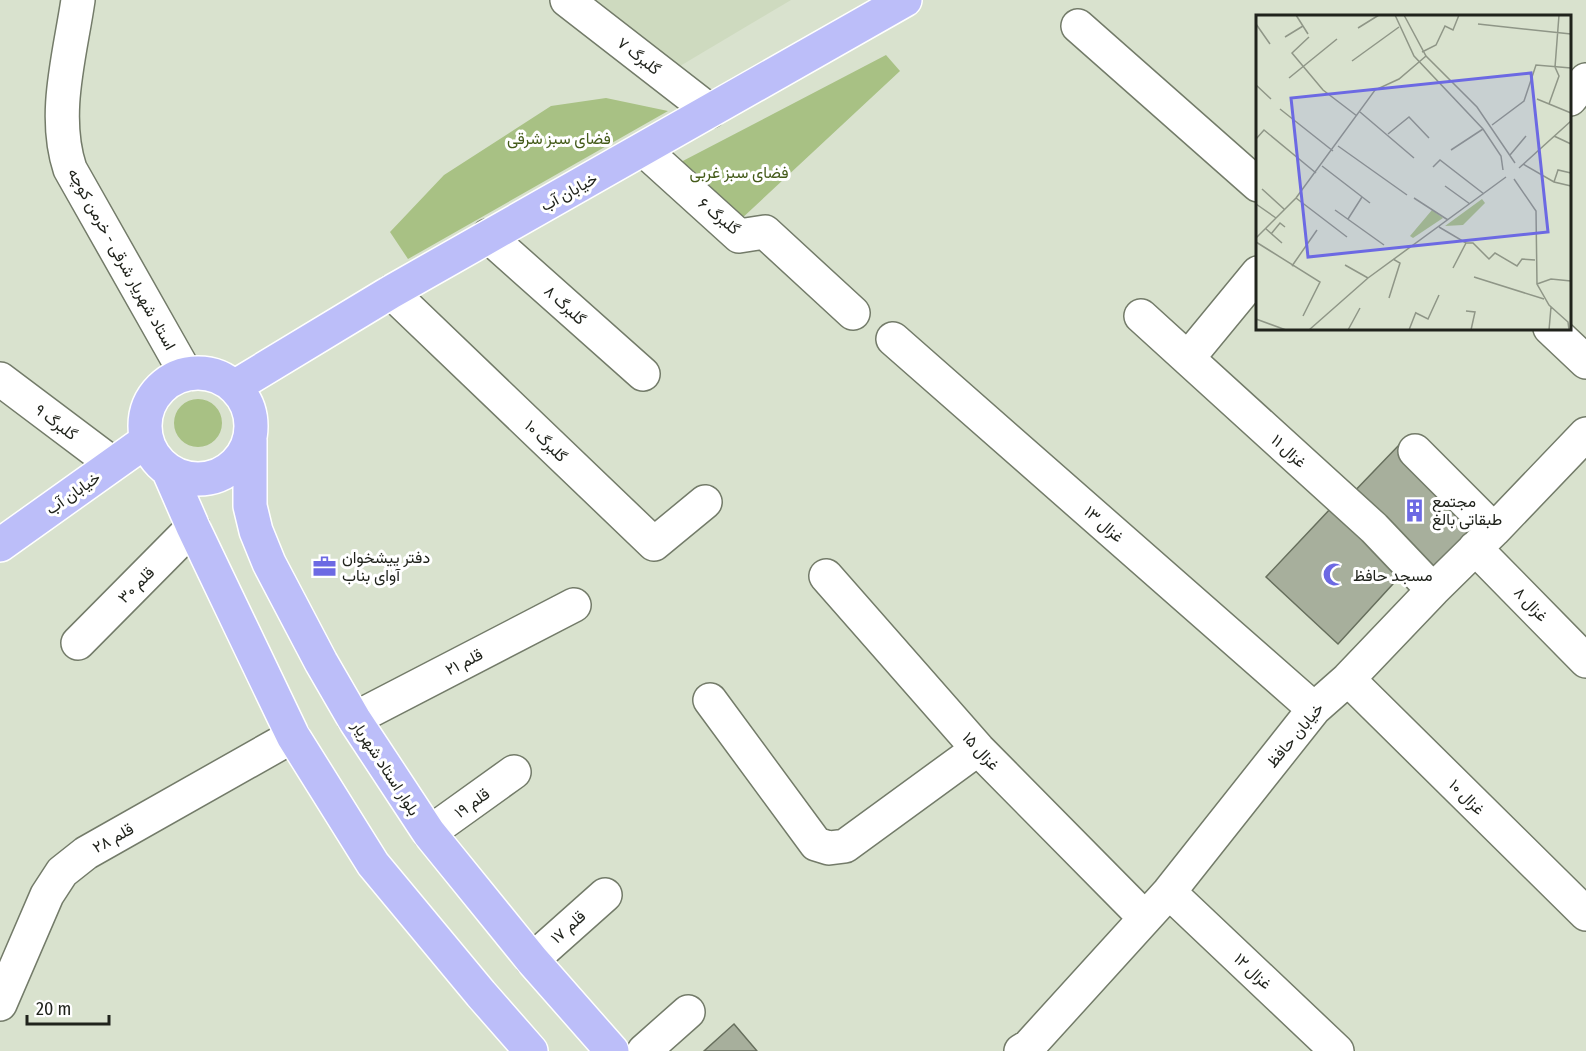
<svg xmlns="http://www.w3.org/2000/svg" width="1586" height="1051" viewBox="0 0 1586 1051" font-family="'Fira Sans Condensed',Vazirmatn,sans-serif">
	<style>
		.built { fill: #cedabf }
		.green { fill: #a8c184 }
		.building { fill: #a7af9c; stroke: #676f5d; stroke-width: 1.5 }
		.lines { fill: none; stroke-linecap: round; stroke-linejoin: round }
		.minor-casing { stroke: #737b69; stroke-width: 36 }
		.major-casing { stroke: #fff; stroke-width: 36 }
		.minor { stroke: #fff; stroke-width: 33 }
		.major { stroke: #bcbef9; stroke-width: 33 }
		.labels { text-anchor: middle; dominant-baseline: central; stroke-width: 6; stroke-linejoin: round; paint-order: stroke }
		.street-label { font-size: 16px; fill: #20231c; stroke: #fff }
		.park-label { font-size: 16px; fill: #435a18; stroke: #fff }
		.poi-label { font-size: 16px; fill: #20231c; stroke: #fff; text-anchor: start }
		.inset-road { fill: none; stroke: #8f9687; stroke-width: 1.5 }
		.view { fill: #6c69e3; fill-opacity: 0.15; stroke: #6c69e3; stroke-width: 3 }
		.inset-edge { fill: none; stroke: #20231c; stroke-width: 3 }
	</style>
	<rect width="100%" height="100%" fill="#d9e2ce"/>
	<path class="built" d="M590 0H791L680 66Z"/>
	<path class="green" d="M886 55 900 71 739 221 677 164Z
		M606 98 668 111 408 259 390 232 444 175 551 106Z
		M174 423a24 24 0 1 1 48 0a24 24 0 1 1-48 0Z"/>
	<path class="building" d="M1399 445 1480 523 1429 574 1349 497Z
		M1332 507 1403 573 1338 644 1266 577Z
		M734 1024 757 1051H704Z"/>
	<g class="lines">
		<defs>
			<path id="minor" d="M78 0C70 55 52 115 70 169L186 374
				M567 0 710 111
				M1078 26 1258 185
				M1570 99 1586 80
				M644 150 739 236 765 232 853 313
				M488 236 643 374
				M391 292 654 544 705 502
				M1141 316 1374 528 1433 590
				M1550 328 1586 362
				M893 339 1314 709
				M1188 358 1258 273
				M0 379 113 464
				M1415 451 1494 530
				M1475 548 1586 661
				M826 576 978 749 1145 918
				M78 643 193 527
				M1348 679 1586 914
				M710 700 816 844 829 848 845 846 978 749
				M354 719 574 605
				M429 833 514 772
				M1169 892 1337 1051
				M532 960 605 895
				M0 1004 47 895 62 872 86 853 293 736
				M644 1051 688 1012
				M1021 1051 1029 1046 1169 892 1314 709 1348 679 1433 590 1494 530 1586 434"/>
			<path id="major" d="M145 426a53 53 0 1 1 106 0a53 53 0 1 1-106 0Z
				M234 387 391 292 905 0
				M250 440V506L256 531 269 563 321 662 354 719 429 833 532 960 612 1051
				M169 472 193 527 293 736 373 864 481 994 531 1051
				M0 545 146 441"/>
		</defs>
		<use href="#minor" class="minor-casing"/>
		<use href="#major" class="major-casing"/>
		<use href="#minor" class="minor"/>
		<use href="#major" class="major"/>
	</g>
	<defs>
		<symbol id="building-bare" viewBox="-9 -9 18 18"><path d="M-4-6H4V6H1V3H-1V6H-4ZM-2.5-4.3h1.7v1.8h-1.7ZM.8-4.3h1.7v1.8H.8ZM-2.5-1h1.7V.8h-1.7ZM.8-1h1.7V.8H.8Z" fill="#6c69e3" stroke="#fff" stroke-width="2.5" paint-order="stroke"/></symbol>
		<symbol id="office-bare" viewBox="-9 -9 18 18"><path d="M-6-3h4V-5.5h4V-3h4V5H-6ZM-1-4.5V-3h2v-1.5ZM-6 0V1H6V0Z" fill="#6c69e3" stroke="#fff" stroke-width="2.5" paint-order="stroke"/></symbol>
		<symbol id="mosque-bare" viewBox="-9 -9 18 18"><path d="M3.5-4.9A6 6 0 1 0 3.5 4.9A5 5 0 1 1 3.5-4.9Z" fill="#6c69e3" stroke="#fff" stroke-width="2.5" paint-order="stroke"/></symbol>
	</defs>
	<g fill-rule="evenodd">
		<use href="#building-bare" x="1398" y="494" width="33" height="33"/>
		<use href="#office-bare" x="308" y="550" width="33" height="33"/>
		<use href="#mosque-bare" x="1318" y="558" width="33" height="33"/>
	</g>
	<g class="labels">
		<g class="street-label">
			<text transform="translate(639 56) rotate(38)">گلبرگ ۷</text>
			<text transform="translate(569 192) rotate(-29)">خیابان آب</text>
			<text transform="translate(719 216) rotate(39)">گلبرگ ۶</text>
			<text transform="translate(122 259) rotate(61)">استاد شهریار شرقی - خرمن کوچه</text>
			<text transform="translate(565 305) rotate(42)">گلبرگ ۸</text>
			<text transform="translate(56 422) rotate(37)">گلبرگ ۹</text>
			<text transform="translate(546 441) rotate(44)">گلبرگ ۱۰</text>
			<text transform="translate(1289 451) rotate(42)">غزال ۱۱</text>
			<text transform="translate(73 493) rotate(-35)">خیابان آب</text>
			<text transform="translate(1104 524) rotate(41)">غزال ۱۳</text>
			<text transform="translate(136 585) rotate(-45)">قلم ۳۰</text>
			<text transform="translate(1531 604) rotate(46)">غزال ۸</text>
			<text transform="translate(464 662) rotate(-27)">قلم ۲۱</text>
			<text transform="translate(1295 735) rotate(-50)">خیابان حافظ</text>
			<text transform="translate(981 751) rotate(47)">غزال ۱۵</text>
			<text transform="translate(386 768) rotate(57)">بلوار استاد شهریار</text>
			<text transform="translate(1467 797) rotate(45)">غزال ۱۰</text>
			<text transform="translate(472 803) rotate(-36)">قلم ۱۹</text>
			<text transform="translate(113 838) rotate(-29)">قلم ۲۸</text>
			<text transform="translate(568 927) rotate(-42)">قلم ۱۷</text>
			<text transform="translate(1253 971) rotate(43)">غزال ۱۲</text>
		</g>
		<g class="park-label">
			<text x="559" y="138">فضای سبز شرقی</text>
			<text x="739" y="172">فضای سبز غربی</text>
		</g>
		<g class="poi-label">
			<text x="1432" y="501">مجتمع<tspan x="1432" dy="18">طبقاتی بالغ</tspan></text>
			<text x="342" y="557">دفتر پیشخوان<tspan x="342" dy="18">آوای بناب</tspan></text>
			<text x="1353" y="575">مسجد حافظ</text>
		</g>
	</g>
	<g transform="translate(1256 15)">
		<rect width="315" height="315" fill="#d9e2ce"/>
		<path d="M226 184 229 188 207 210 189 211ZM176 195 187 203 157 223 154 221Z" fill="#a8c184"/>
		<path class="inset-road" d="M40 0 52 19M139 0 158 41 227 114 245 141 247 155M148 0 170 41 221 92 259 148M0 9 14 29M222 9 315 19M102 13 123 0M29 22 47 11M53 22 36 38 67 75 101 101M166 37 180 30 189 11 197 15 203 0M96 46 143 12M33 63 81 24M0 70 15 84M281 84 315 98M293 89 303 61 299 52 303 0M24 94 77 136M104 97 158 143M236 110 268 86 280 50 315 53M132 119 153 102 173 123M298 121 315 129M0 124 8 115 60 158M82 131 151 180M195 135 227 114M254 140 270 121M267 149 298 167 315 171M66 151 114 188M177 152 184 145 228 179M263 153 315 106M258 164 280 196 281 269 293 290 312 307 313 315M298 167 302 155 315 158M189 171 214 189M6 174 28 194M40 183 91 222M158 183 192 205M0 189 20 203M79 195 128 230M92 204 106 182M183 212 210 228H217L233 244 239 238 261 251 266 244 279 245M9 213 26 228M15 219 24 208 29 212M0 223 40 183 119 75 143 64 170 41M0 227 64 267 47 301M89 250 112 263M36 251 61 215M197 253 210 228M218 262 288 284M281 269 295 264 315 266M133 283 144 248 137 244M210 296 219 297 215 315M160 298 172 304 183 280M0 304 30 315M53 315 112 263 250 162M92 315 104 293M153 315 160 297M293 315 295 292"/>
		<path class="view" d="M275 58 292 217 52 242 35 83Z"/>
		<rect width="315" height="315" class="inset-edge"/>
	</g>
	<path d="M27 1015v9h82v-9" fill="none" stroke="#20231c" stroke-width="3"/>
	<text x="36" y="1015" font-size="18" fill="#20231c" stroke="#ffffff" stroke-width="4.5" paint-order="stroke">20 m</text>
</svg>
